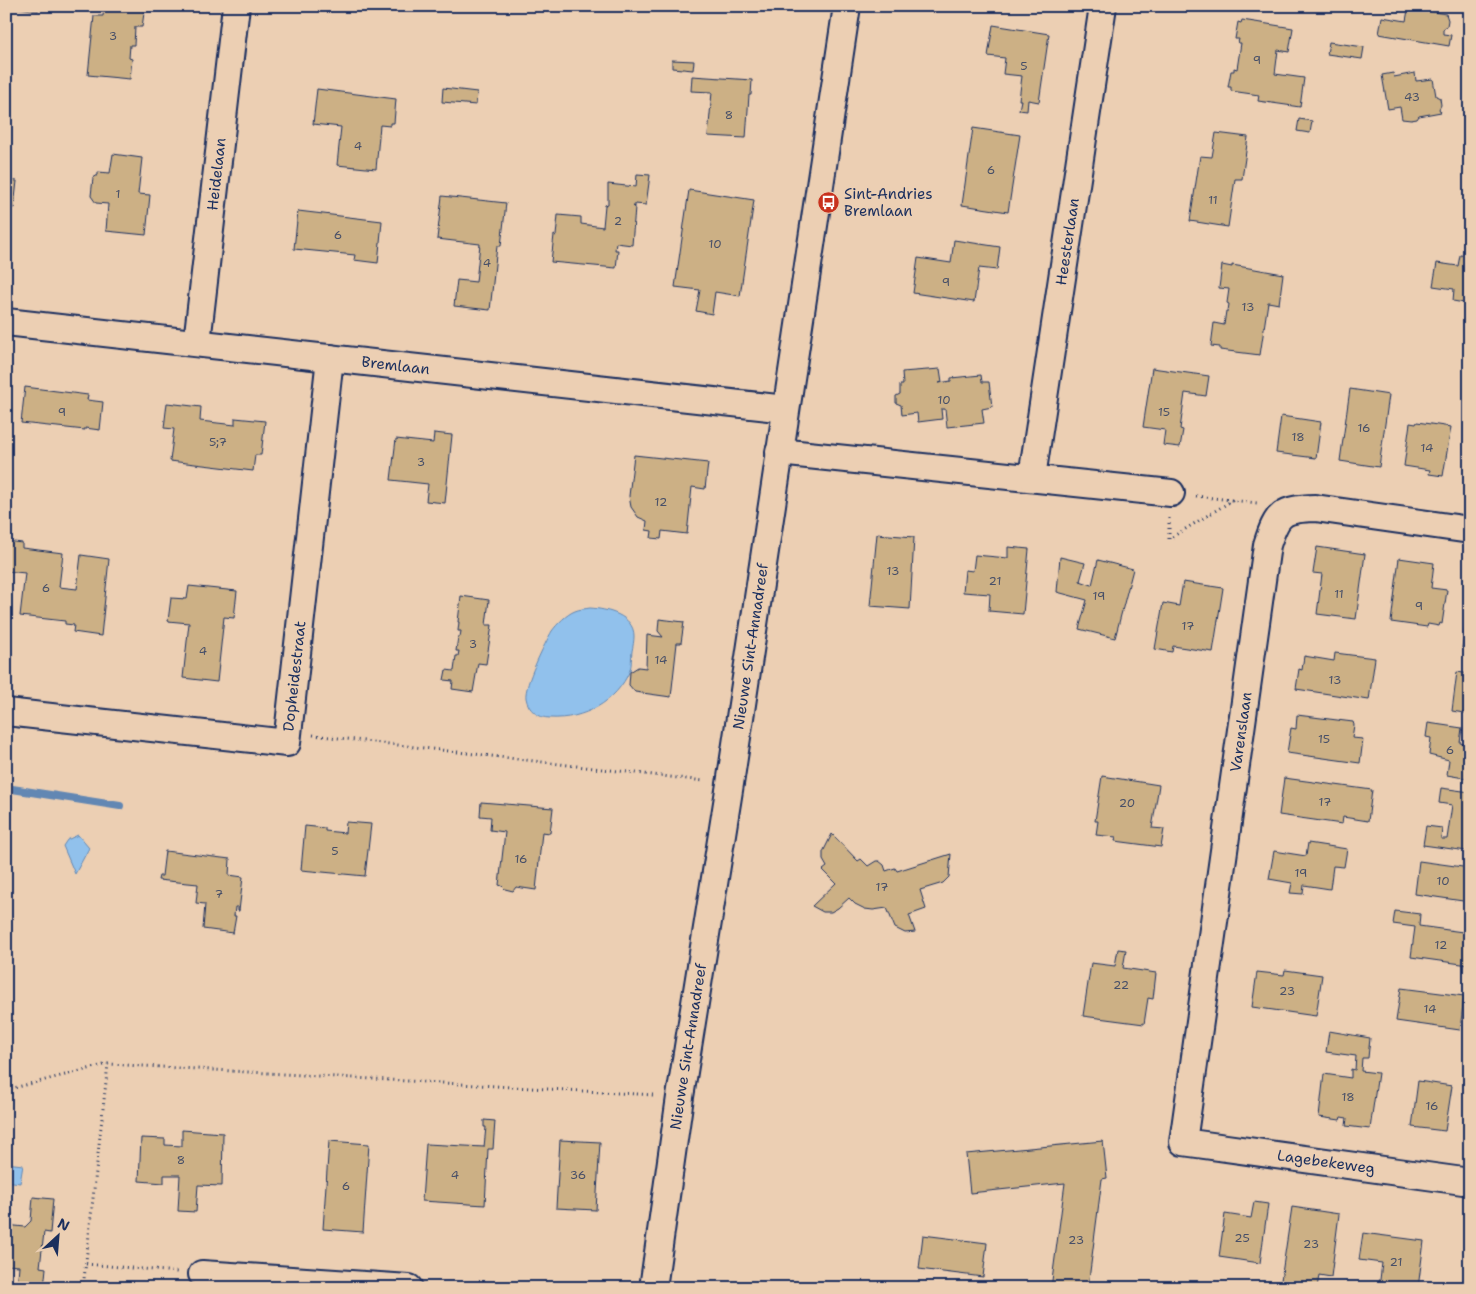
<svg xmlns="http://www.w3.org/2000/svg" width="1476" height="1294" viewBox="0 0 1476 1294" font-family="'Shantell Sans',sans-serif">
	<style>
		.water { fill: #91c1ec; stroke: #6287b3 }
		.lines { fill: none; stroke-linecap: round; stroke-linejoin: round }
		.stream { stroke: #6287b3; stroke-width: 8 }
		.building { fill: #ccb085; stroke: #1b2f5e }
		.street-casing { stroke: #1b2f5e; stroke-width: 30 }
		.path { stroke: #1b2f5e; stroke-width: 3; stroke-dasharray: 1 4; stroke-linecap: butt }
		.street { stroke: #eccfb3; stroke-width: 26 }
		.labels { text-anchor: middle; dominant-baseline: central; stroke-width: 4.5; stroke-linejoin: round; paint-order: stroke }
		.number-label { font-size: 12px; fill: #474f68 }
		.street-label { font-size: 15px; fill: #1b2f5e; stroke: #eccfb3 }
		.poi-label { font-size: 15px; fill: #1b2f5e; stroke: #eccfb3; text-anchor: start }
	</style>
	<rect width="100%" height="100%" fill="#eccfb3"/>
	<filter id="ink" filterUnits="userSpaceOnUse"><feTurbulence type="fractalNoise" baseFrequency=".02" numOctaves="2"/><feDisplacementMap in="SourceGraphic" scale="10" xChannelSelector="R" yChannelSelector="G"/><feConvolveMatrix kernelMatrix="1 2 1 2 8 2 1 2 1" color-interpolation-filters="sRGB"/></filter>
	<g filter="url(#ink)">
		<path class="water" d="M590 608C606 609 634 615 634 636 634 641 633 646 632 651 631 657 632 664 630 670 617 702 583 720 550 718 538 718 528 710 526 698 524 685 545 643 552 631 557 624 567 614 575 611 579 609 585 609 590 608Z
			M78 835 89 848 75 874 63 846 67 840Z
			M6 1163 23 1165 20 1183 6 1181Z"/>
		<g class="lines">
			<path class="stream" d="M6 788 120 806"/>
		</g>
		<path class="building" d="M6 6H38V11Z
			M104 6H145L142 27H135L134 45H130L129 58 132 59 130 79 88 75 94 16H103Z
			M1415 9 1446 14 1448 20 1447 26 1443 29V34L1451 35 1449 46 1379 34 1382 17 1406 21 1408 10 1415 11Z
			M1242 20 1293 28 1289 52 1278 50 1275 74 1304 78 1300 107 1258 101 1259 95 1231 91V87H1228L1231 71H1234V68L1237 69 1241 43H1238L1239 39H1235L1238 22 1241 23Z
			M993 25 1049 34 1039 102 1028 100 1027 111 1019 110 1021 100H1019L1022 76 1003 74 1005 58 988 56Z
			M1329 42 1364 47 1362 59 1327 54Z
			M672 60 694 61 693 70 672 68Z
			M1393 73 1394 77 1415 73 1416 81 1433 79 1436 96 1440 98 1441 105 1439 109 1441 112 1419 116 1417 119 1411 120 1402 119 1400 107 1388 109 1382 75Z
			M692 76 752 80 751 95H749L746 138 708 136 712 92 691 91Z
			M443 88 477 92 476 105 442 102Z
			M317 89 396 99 394 123H390V126L380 125 376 169 337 165 341 127 313 124Z
			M1299 119 1312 121 1310 133 1297 131Z
			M973 128 1020 135 1008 212 962 205Z
			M1216 133 1248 137 1242 179H1235L1228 227 1190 221 1200 156 1212 157Z
			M113 154 142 158 138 194 150 195 146 235 106 231 108 204 96 203 91 196 93 178 98 175V172L110 173Z
			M637 174 650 175 646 205 635 204V207L633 206 635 207 632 245 616 243 615 250H618L616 268 551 262 554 235 556 236 558 215 581 217V224L603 227 605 205 608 204V184L636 187Z
			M6 180 17 181 14 208 6 207Z
			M689 190 754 200 740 296 715 292 712 314 696 311 700 290 675 287Z
			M442 196 506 203 501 246H497L490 310 454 306 457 280 476 282 480 244 437 239Z
			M298 211 382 221 378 263 354 260 355 255 294 249Z
			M954 240 1000 247 997 270 979 268 974 302 913 293 918 258 951 263Z
			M1460 255 1470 256V304L1453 301 1454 289 1433 286 1437 263 1458 266Z
			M1222 265 1232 267V265L1283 274 1279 304 1268 302 1260 355 1220 350V347L1211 346 1214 323 1224 325 1226 311H1228L1229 304 1227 303 1229 289 1219 288Z
			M1152 368 1209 376 1206 396 1185 393 1180 429 1183 430 1180 447 1163 445 1165 430 1143 427Z
			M940 369 942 382 939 383 951 381V378L981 375 982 382H989L992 407 982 409 984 423 947 427 945 409H941L942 419 918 422 917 413 902 415 901 405 896 403V396L900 394V385H903L902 372Z
			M25 387 88 395 87 400 103 402 100 430 85 428V430L21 423Z
			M1350 389 1389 395 1379 467 1340 461Z
			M167 403 201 407 200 421 235 425V418L265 421 261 455H255L253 471 170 461 174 429 164 428Z
			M1281 416 1321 422 1316 458 1276 453Z
			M1417 422 1451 427 1443 476 1429 474 1430 470 1404 466 1410 423 1416 424Z
			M434 433 452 435 445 503 426 501 428 484 391 480 396 439 433 443Z
			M634 455 708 463 705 489 692 487 687 534 662 531 661 539 651 538 652 531 646 530 647 521 638 517 631 507 629 496Z
			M877 534 914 537 910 609 870 606Z
			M6 541 22 543V548L63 553 59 587 77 589 81 555 109 559 101 636 73 632 74 625 65 624V621L20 616 25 573 6 571Z
			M1008 547 1029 549 1023 614 989 611 990 594 963 592 965 570 973 571 975 555 1008 558Z
			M1317 547 1365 554 1356 619 1317 614 1322 574 1313 573Z
			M1060 557 1085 563 1080 581 1092 585 1098 560 1133 569 1115 638 1079 629 1087 600 1057 592Z
			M1399 558 1434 563 1431 588 1447 590 1442 624 1440 623 1439 626 1428 624 1427 627 1391 622Z
			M1183 582 1223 588 1213 652 1173 646 1172 652 1155 649 1163 603 1179 606Z
			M189 586 237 591 234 618 224 617 217 682 183 678 189 623 168 621 171 598 187 599Z
			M1470 588V649L1462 648Z
			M461 596 489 600 486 625H492L486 664 478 663 473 692 452 689 453 681 444 680 446 670 454 671 456 656H458L459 651H456L458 637H460L461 631H458L459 622H458Z
			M659 619 684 622 681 643H677L671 697 635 692 629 685 630 672 638 667 646 668 647 635 663 637 658 631Z
			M1335 653 1375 658 1369 700 1296 689 1299 669 1302 670 1304 656 1334 661Z
			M1457 672 1470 674V714L1452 711Z
			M1297 715 1353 722 1354 725 1352 738 1363 739 1360 763 1287 753 1291 728 1296 729Z
			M1428 723 1462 728 1460 743 1470 745V779L1447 775 1449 760 1429 755 1431 738 1426 737Z
			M1102 776 1159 785 1152 828 1164 829 1161 847 1115 841 1116 837 1096 835 1098 821H1095Z
			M1284 778 1372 790 1368 821 1343 817 1342 824 1279 815Z
			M1441 788 1470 792V843H1468L1467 851 1423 845 1426 826 1442 828 1441 839H1447L1452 805 1439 803Z
			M481 802 553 808 550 833 542 832 536 890 516 887 513 891 505 889 502 886 499 885 505 832 490 830 491 817 480 816Z
			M346 822 371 824 365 876 301 870 305 826 325 828V831L345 833Z
			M832 834 858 861 861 859 868 866 876 861H879L884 865 886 871 895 868 897 871 951 854 949 877 943 883 920 890 926 909 909 915 915 932 905 933 895 928 887 908 873 910 865 909 855 904 849 898 838 908 831 912H823L812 906 836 883 823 870 827 867 823 860V852Z
			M1308 843 1347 849 1344 867 1333 866 1330 889 1304 885 1303 894 1290 893 1292 883 1269 879 1274 851 1306 856Z
			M165 851 230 859 229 875 243 877 239 911H238V907H235L234 916H236L233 933 203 929 205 904 196 903 198 884 158 880 159 876H162Z
			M1419 861 1470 868V902L1415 894Z
			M1395 911 1420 914 1419 926 1470 933 1469 965 1411 957 1415 927 1393 924Z
			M1118 949 1126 950 1123 968 1156 973 1153 999 1148 998 1144 1024 1083 1016 1091 963 1115 966Z
			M1285 970 1322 975 1316 1016 1252 1007 1257 972 1284 975Z
			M1401 988 1464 996 1460 1030 1396 1021Z
			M1329 1031 1370 1038 1368 1058H1362L1361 1071 1378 1073 1370 1129 1346 1126 1347 1118 1341 1117 1340 1120 1319 1117 1324 1074 1351 1078V1069L1355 1070 1356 1056 1326 1052Z
			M1418 1081 1452 1086 1445 1131 1412 1127Z
			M484 1120 495 1121 493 1149H488L485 1205 422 1201 426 1144 484 1147 486 1127H484Z
			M182 1130 223 1133 222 1186 198 1185 196 1212 178 1211 180 1175H164V1183L139 1181 141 1138 165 1139V1145L182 1146Z
			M560 1140 600 1142 596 1210 556 1208Z
			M329 1141 369 1144 363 1232 323 1229Z
			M1103 1141 1107 1178 1102 1179 1088 1287 1094 1288H1051L1065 1183 970 1193 966 1154Z
			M33 1197 53 1199 50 1233 44 1232 40 1267 46 1268 44 1288H17L19 1266 6 1265V1225L25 1227 31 1221Z
			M1254 1202 1268 1204 1260 1263 1219 1257 1225 1214 1251 1218Z
			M1292 1207 1339 1214 1331 1277 1319 1275 1317 1288 1280 1287Z
			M1363 1233 1424 1241 1418 1288H1379L1382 1263 1359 1260Z
			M923 1235 987 1243 983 1277 919 1269Z"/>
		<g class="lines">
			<defs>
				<g id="street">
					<path id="s1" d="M6 322 786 409"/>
					<path id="s2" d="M197 342 236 6"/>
					<path d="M779 452 1171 493"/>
					<path id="s3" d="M1032 477 1103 6"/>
					<path id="s4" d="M1470 530 1315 508C1282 509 1277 513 1267 545L1183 1142 1470 1182"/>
					<path id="s5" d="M6 712 287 743 330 358"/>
					<path d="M202 1274 409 1288"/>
					<path id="s6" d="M653 1288 680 1097 730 784 847 6"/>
				</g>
			</defs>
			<use href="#street" class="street-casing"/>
			<path class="path" d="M1196 496 1257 503
				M1169 518V539L1233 500
				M313 735 704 781
				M6 1090 108 1064 654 1095
				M86 1264 177 1272
				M83 1288 108 1064"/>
			<use href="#street" class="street"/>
		</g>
	</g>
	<defs>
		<symbol id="bus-disc" viewBox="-11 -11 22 22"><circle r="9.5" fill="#c8321e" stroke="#eccfb3"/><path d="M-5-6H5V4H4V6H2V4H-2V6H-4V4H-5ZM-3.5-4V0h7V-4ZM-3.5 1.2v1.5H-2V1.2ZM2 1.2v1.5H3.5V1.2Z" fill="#fff"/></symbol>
	</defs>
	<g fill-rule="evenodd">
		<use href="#bus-disc" x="816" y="190" width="25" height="25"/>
	</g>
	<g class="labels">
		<g class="number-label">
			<text x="113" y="36">3</text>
			<text x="1257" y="60">9</text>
			<text x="1024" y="66">5</text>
			<text x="1412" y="97">43</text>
			<text x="729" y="115">8</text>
			<text x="358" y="146">4</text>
			<text x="991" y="170">6</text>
			<text x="118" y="194">1</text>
			<text x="1213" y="200">11</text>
			<text x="618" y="221">2</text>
			<text x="338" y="235">6</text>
			<text x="715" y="244">10</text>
			<text x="487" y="263">4</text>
			<text x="946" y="282">9</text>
			<text x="1248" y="307">13</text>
			<text x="944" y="400">10</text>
			<text x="62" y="412">9</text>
			<text x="1164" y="412">15</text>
			<text x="1364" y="428">16</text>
			<text x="1298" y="437">18</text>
			<text x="218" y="442">5;7</text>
			<text x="1427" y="448">14</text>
			<text x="421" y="462">3</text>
			<text x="661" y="502">12</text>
			<text x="893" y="571">13</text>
			<text x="995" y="581">21</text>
			<text x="46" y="588">6</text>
			<text x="1339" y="594">11</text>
			<text x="1099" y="596">19</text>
			<text x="1419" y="606">9</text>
			<text x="1188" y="626">17</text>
			<text x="473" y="644">3</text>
			<text x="203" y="651">4</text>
			<text x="661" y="660">14</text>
			<text x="1335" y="680">13</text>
			<text x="1324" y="739">15</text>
			<text x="1450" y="750">6</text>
			<text x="1325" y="802">17</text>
			<text x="1127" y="803">20</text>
			<text x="335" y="851">5</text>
			<text x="521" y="859">16</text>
			<text x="1301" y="873">19</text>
			<text x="1443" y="881">10</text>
			<text x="882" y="887">17</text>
			<text x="219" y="894">7</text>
			<text x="1441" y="945">12</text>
			<text x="1121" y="985">22</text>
			<text x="1287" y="991">23</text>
			<text x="1430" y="1009">14</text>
			<text x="1348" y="1097">18</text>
			<text x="1432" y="1106">16</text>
			<text x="181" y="1160">8</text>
			<text x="455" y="1175">4</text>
			<text x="578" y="1175">36</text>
			<text x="346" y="1186">6</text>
			<text x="1242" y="1238">25</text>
			<text x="1076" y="1240">23</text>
			<text x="1311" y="1244">23</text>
			<text x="1396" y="1262">21</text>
		</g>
		<g class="street-label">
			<text stroke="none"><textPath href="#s2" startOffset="169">Heidelaan</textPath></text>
			<text stroke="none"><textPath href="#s3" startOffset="238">Heesterlaan</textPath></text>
			<text stroke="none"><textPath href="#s1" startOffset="392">Bremlaan</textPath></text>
			<text stroke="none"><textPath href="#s6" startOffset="649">Nieuwe Sint-Annadreef</textPath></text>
			<text stroke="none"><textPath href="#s5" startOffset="350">Dopheidestraat</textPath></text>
			<text transform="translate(1241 732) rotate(-82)">Varenslaan</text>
			<text stroke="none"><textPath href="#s6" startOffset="244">Nieuwe Sint-Annadreef</textPath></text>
			<text stroke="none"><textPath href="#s4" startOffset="972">Lagebekeweg</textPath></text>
		</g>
		<g class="poi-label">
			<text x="844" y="194">Sint-Andries<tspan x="844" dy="17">Bremlaan</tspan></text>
		</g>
	</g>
	<rect width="1476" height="1294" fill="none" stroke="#eccfb3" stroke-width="25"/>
	<rect x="12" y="12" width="1451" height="1269" fill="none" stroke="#1b2f5e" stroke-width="2" filter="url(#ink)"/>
	<g transform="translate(58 1236) rotate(26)" stroke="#eccfb3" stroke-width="4" paint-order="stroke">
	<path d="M0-4L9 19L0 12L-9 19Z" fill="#1b2f5e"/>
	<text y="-8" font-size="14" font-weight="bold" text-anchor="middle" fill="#1b2f5e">N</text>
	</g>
</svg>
